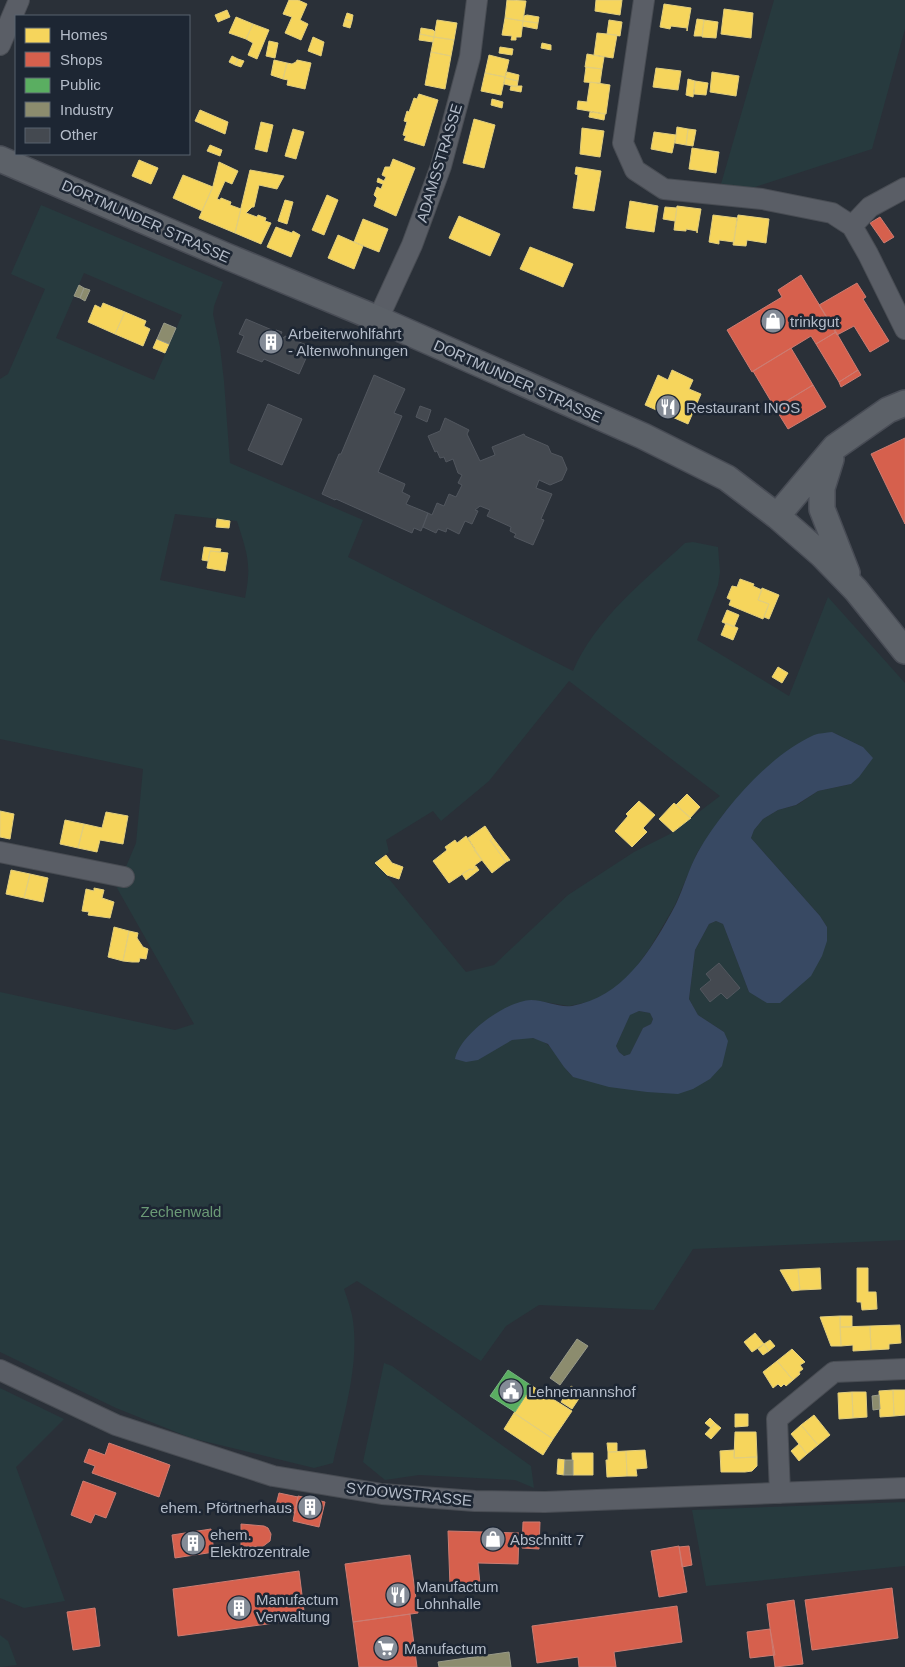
<svg xmlns="http://www.w3.org/2000/svg" width="905" height="1667" viewBox="0 0 905 1667" font-family="Arial,sans-serif">
	<style>
		.green { fill: #273a3e; fill-rule: evenodd }
		.water { fill: #384963; fill-rule: evenodd }
		.homes { fill: #f6d55c; stroke: #e2ce7d }
		.shops { fill: #d6604d; stroke: #cc7c72 }
		.public { fill: #5aae61; stroke: #75b280 }
		.industry { fill: #8c8c6e; stroke: #989a89 }
		.building { fill: #444950; stroke: #52575f }
		.lines { fill: none; stroke-linecap: round; stroke-linejoin: round }
		.minor-casing { stroke: #484c53; stroke-width: 22 }
		.major-casing { stroke: #484c55; stroke-width: 28 }
		.minor { stroke: #5a5e66; stroke-width: 20 }
		.major { stroke: #5c6168; stroke-width: 25 }
		.labels { text-anchor: middle; dominant-baseline: central; stroke-width: 5; stroke-linejoin: round; paint-order: stroke }
		.street-label { font-size: 15px; fill: #b4bcc9; stroke: #1d2633 }
		.poi-label { font-size: 15px; fill: #b4bcc9; stroke: #1d2633; text-anchor: start }
		.park-label { font-size: 15px; fill: #6b9a76; stroke: #1d2633 }
	</style>
	<rect width="100%" height="100%" fill="#2a3038"/>
	<path class="green" d="M774 0H905V29L872 149 752 188 721 184Z
		M41 205 223 282 214 306 213 314 220 347 224 381 230 463 363 520 348 557 573 671C595 619 644 581 685 543L693 542 718 547 720 572 718 585 697 640 789 696 828 597 905 683V1240L693 1249 654 1310 539 1305 506 1326 481 1361 357 1281 344 1289C347 1298 350 1306 352 1315 361 1362 343 1417 333 1463L314 1468 191 1438 116 1408 0 1352V992L175 1030 194 1024 117 888 136 843 143 769 0 739V379L8 374 45 289 11 274ZM84 273 182 315 154 380 56 338ZM175 514 237 521C247 553 252 564 245 598L160 580ZM569 681 720 796 670 834 634 852 568 895 494 965 466 972 375 862 389 852 386 840 433 811 441 821 489 781ZM832 732 863 747 864 770 851 784 818 791 797 805 778 810 763 819 754 830 751 838 820 916 827 927 749 992 723 924 716 921 709 924 695 950 689 999 698 1015 724 1032 573 1077C560 1064 552 1039 532 1038 526 1037 518 1039 512 1040L532 1000 569 1006 593 1001 615 988 634 970 650 948 675 905 697 853 725 812 752 782Z
		M639 1011 650 1013 653 1019 651 1024 643 1028 630 1054 624 1056 619 1052 616 1046 630 1014Z
		M384 1363 392 1366 531 1466 534 1488 515 1480 419 1475 385 1480 363 1462Z
		M0 1388 64 1419 16 1467 65 1601 24 1608 0 1598Z
		M905 1502V1566L706 1586 692 1510Z
		M0 1635 8 1641 17 1665 0 1667Z"/>
	<path class="water" d="M832 732 863 747 873 758 859 777 851 784 818 791 796 805 778 810 763 819 754 830 751 838 820 916 827 927V941L822 956 811 976 780 1003H767L749 992 723 924 716 921 709 924 695 950 689 999 698 1015 724 1032 728 1041 722 1066 710 1079 693 1089 678 1094 647 1092 609 1087 573 1077 564 1067 548 1044 533 1038 512 1040 478 1060 466 1062 455 1059C460 1034 506 1001 531 1000 545 1000 559 1008 572 1006 597 1001 616 989 633 970 649 953 665 925 676 904 684 887 689 868 698 852 723 809 768 756 814 735 819 733 826 733 832 732ZM639 1011 650 1013 653 1019 651 1024 643 1028 630 1054 624 1056 619 1052 616 1046 630 1015Z"/>
	<path class="homes" d="M289 0H298L307 4 300 20 308 24 301 40 285 33 292 17 283 14Z
		M507 0 526 1 523 21 505 18Z
		M596 0H622L620 15 595 11Z
		M664 4 691 8 687 31V28L671 26 670 29 660 27Z
		M724 9 753 13 751 38 721 34Z
		M227 10 230 17 218 22 215 15Z
		M347 13 353 15 352 21 345 19Z
		M527 15 539 17 538 23 523 21 524 16Z
		M236 17 253 24 246 39 229 33Z
		M505 18 523 21 521 37H516V40H511L512 36 502 35Z
		M345 19 352 21 350 28 343 26Z
		M697 19 704 20 702 36H694Z
		M437 20 457 23 454 40 434 37Z
		M609 20 622 22 620 36 607 34Z
		M704 20 718 22 716 38 702 37Z
		M523 21 538 23 537 29 522 26Z
		M253 24 269 30 257 59 248 55 253 43 246 39Z
		M421 28 433 30 435 32 434 37 420 34Z
		M597 33 617 35 613 58 594 55Z
		M420 34 434 37 433 42 419 40Z
		M313 37 324 42 321 56 308 51Z
		M434 37 454 40 451 56 431 52Z
		M269 41 278 43 275 58 266 56Z
		M542 43 551 45V50L541 48Z
		M500 47 513 49 512 55 499 53Z
		M431 52 451 56 445 89 425 85Z
		M587 54 604 57 602 69 585 67Z
		M489 55 509 60 505 77 485 73Z
		M232 56 238 59 235 65 229 62Z
		M238 59 244 61 241 67 235 65Z
		M274 60 287 63 283 79 271 75Z
		M297 60 311 63 305 89 287 85 288 80 283 79 287 63 292 64 296 62Z
		M586 67 602 69 600 83 584 82Z
		M656 68 681 71 678 90 653 87Z
		M507 72 519 75 518 81 505 78Z
		M712 72 739 76 736 96 710 92Z
		M485 73 505 77 501 95 481 91Z
		M505 78 518 81 517 87 504 84Z
		M688 79 695 81 693 97 686 95Z
		M695 81 708 83 706 95 694 94Z
		M590 82 610 85 606 114 577 109 578 101 587 102Z
		M511 86H522L521 92 510 90Z
		M419 94 438 100 424 146 404 140 406 136 403 135 407 122 404 121 407 111 409 112 414 98 417 99Z
		M492 99 503 102 502 108 491 105Z
		M200 110 228 122 225 134 195 121Z
		M590 112 605 114 604 120 589 117Z
		M474 119 495 125 484 168 463 163Z
		M261 122 273 125 267 152 255 149Z
		M677 127 688 129 686 145 675 143Z
		M582 128 604 131 600 157 580 154Z
		M293 129 304 132 296 159 285 156Z
		M688 129 696 130 693 146 686 145Z
		M654 132 676 135 672 153 651 149Z
		M210 145 222 150 220 156 207 151Z
		M692 148 719 152 716 173 689 169Z
		M393 159 415 168 396 216 374 206 377 198 374 195 377 187 381 189 383 184 377 182 378 178 384 181 386 177 382 175 385 167H390Z
		M139 160 158 168 151 184 132 176Z
		M219 162 238 171 232 184 225 181 217 199 220 200 221 198 231 202 230 205 241 209 235 233 199 218 213 186Z
		M576 167 601 171 594 211 573 208 578 175 575 174Z
		M250 170 284 176 277 189 259 185 254 207H252L246 213 257 217 258 215 266 218 265 221 271 223 261 244 235 233Z
		M183 175 213 187 202 211 173 198Z
		M327 195 338 200 324 235 312 230Z
		M285 200 293 202 287 224 278 221Z
		M630 201 658 206 654 232 626 228Z
		M677 206 701 209 697 233V231L686 229V231L674 230Z
		M665 207 677 208 675 221 663 219Z
		M713 215 737 218 734 242 719 240V244L709 242Z
		M738 215 769 219 766 243 747 240 746 246 733 245Z
		M459 216 500 234 490 256 449 238Z
		M363 219 388 229 379 252 354 242Z
		M276 227 292 233 293 231 300 235 291 257 267 247Z
		M338 235 363 246 354 269 328 258Z
		M530 247 573 264 563 287 520 269Z
		M103 303 125 312 115 334 88 322 95 305 101 308Z
		M125 312 146 321 144 326 150 329 143 346 115 334Z
		M157 339 169 344 165 353 153 348Z
		M672 370 693 380 689 389 701 394 688 424 645 405 658 375 668 380Z
		M217 519 230 521 229 528 216 527Z
		M204 547 221 549 220 552 210 551 208 561 202 560Z
		M210 551 228 553 225 571 207 568Z
		M740 579 754 584 753 586 762 590 758 600 769 604 763 619 729 605 731 600 727 598 732 586 737 587Z
		M762 588 779 595 769 619 764 617 769 604 758 600Z
		M727 610 739 615 734 627 722 622Z
		M726 623 738 628 733 640 721 635Z
		M778 667 788 673 782 683 772 677Z
		M687 794 700 807 690 818 676 805Z
		M639 801 655 815 643 828 647 832 632 847 615 831 628 816 626 814Z
		M674 803 691 818 673 832 659 819Z
		M0 811 14 814 10 839 0 837Z
		M106 812 128 816 123 844 100 840 97 852 78 848 84 824 102 828Z
		M65 820 84 824 78 848 60 844Z
		M485 826 493 838 490 840 506 862 492 873 474 850 475 849 468 838Z
		M466 836 482 860 475 865V868L473 870 470 869 449 883 433 861 447 850 445 847 455 840 457 843Z
		M493 838 510 860 506 862 490 840Z
		M386 855 392 863 403 867 399 879 387 875 375 863Z
		M476 866 479 870 466 880 462 874 470 869 473 870Z
		M11 870 30 874 24 898 6 894Z
		M30 874 48 878 43 902 24 898Z
		M94 888 104 890 102 898 114 902 110 918 88 915 89 912 82 911 86 889 94 891Z
		M114 927 129 931 123 961 108 957Z
		M129 931 138 933 137 938 143 947 148 949 146 959 140 958 139 962H132L123 961Z
		M820 1268 821 1289 800 1290 798 1269Z
		M857 1268H868V1292H876L877 1309 862 1310 861 1302H857Z
		M798 1269 800 1290 792 1291 780 1270Z
		M840 1316H852V1327H840Z
		M840 1316 841 1346H831L820 1317Z
		M900 1325 901 1343 889 1344V1349L871 1350 870 1326Z
		M870 1326 871 1350 853 1351V1345L841 1346 840 1327Z
		M755 1333 764 1344 752 1352 744 1342Z
		M770 1340 775 1346 769 1351 764 1344Z
		M764 1344 769 1351 763 1355 758 1349Z
		M792 1349 805 1362 800 1365 803 1369 799 1372 800 1374 793 1380 777 1361Z
		M777 1361 793 1380 786 1386 784 1384 781 1387 778 1384 773 1388 763 1372Z
		M532 1386 572 1411 553 1439 514 1413Z
		M571 1386 582 1394 572 1409 561 1402Z
		M893 1390 894 1416 880 1417 879 1391Z
		M893 1390H905V1415L894 1416Z
		M852 1392H866L867 1417 853 1418Z
		M852 1392 853 1418 839 1419 838 1393Z
		M514 1413 553 1439 543 1455 504 1429Z
		M735 1414H748V1426L735 1427Z
		M814 1415 830 1435 818 1445 801 1425Z
		M710 1418 715 1423 711 1428 705 1423Z
		M715 1423 721 1428 711 1439 705 1434Z
		M801 1425 818 1445 807 1454 791 1434Z
		M735 1432H756L757 1457 734 1458Z
		M607 1443H617V1452H608Z
		M799 1444 807 1454 799 1461 791 1451Z
		M645 1450 647 1468 636 1469 637 1476H627L626 1451Z
		M734 1450V1458L757 1457V1466L752 1471 745 1472H721L720 1451Z
		M626 1451 627 1476 607 1477 606 1460H608V1452Z
		M572 1453H593V1475H573Z
		M558 1459 565 1460 564 1475 557 1474Z"/>
	<path class="shops" d="M880 217 894 237 884 243 870 223Z
		M801 275 836 332 816 344 811 336 752 372 727 330 782 297 778 290Z
		M857 283 866 297 863 299 889 341 870 352 854 326 837 335 819 305Z
		M836 332 858 370 839 382 816 344Z
		M791 348 813 385 775 408 753 371Z
		M858 370 861 375 841 387 839 382Z
		M813 385 826 407 788 429 775 408Z
		M905 438V524L871 454Z
		M109 1443 170 1465 159 1497 92 1473 95 1466 84 1462 89 1449 105 1455Z
		M83 1481 116 1493 106 1518 95 1514 91 1523 71 1515Z
		M279 1493 298 1497 295 1513 275 1509Z
		M298 1496 325 1502 319 1527 293 1521Z
		M523 1522H540L539 1549 522 1548Z
		M241 1524 264 1526 268 1528 271 1534 270 1541 262 1547 241 1546Z
		M211 1529 214 1552 175 1558 172 1535Z
		M448 1531 519 1533 518 1564 478 1563 480 1584 450 1586Z
		M679 1546 687 1592 659 1597 651 1551Z
		M689 1546 692 1565 682 1567 679 1547Z
		M410 1555 418 1613 353 1622 345 1564Z
		M299 1571 305 1619 178 1636 173 1589Z
		M892 1588 898 1638 812 1650 805 1600Z
		M794 1600 803 1664 775 1667 767 1604Z
		M677 1606 682 1642 614 1652 616 1667H579L578 1657 537 1663 532 1626Z
		M95 1608 100 1646 73 1650 67 1612Z
		M410 1614 417 1667H359L353 1622Z
		M770 1629 775 1655 750 1658 747 1632Z"/>
	<path class="public" d="M508 1370 532 1386 515 1412 490 1396Z"/>
	<path class="industry" d="M79 285 84 288 80 298 74 296Z
		M84 288 90 290 85 301 80 298Z
		M164 323 176 328 169 344 157 339Z
		M577 1339 588 1346 560 1385 550 1378Z
		M879 1395 880 1409 873 1410 872 1396Z
		M565 1460H573V1475H564Z
		M509 1652 511 1667H439L438 1662Z"/>
	<path class="building" d="M246 319 272 330 271 332 274 334 276 330 282 332 280 336 284 338 285 336 311 347 299 374 264 359 262 362 237 352 244 336 239 334Z
		M374 375 405 389 394 413 402 416 378 472 405 484 402 492 410 496 406 504 428 513 421 531 414 528 412 533 336 499 335 500 322 494 339 454H341Z
		M268 404 302 419 282 465 248 450Z
		M420 406 431 410 427 422 416 417Z
		M445 418 469 430 467 434 480 461 495 455 492 447 524 434 525 436 548 446 551 453 562 457 567 469 562 480 550 485 539 480 536 488 552 494 541 519 544 520 533 545 514 537 516 534 510 531 511 527 487 516 490 510 480 506 475 510 478 511 472 524 465 521 459 534 447 528 446 532 438 529 436 533 423 527 428 513 432 515 437 503 444 506 449 494 456 497 462 485 458 483 462 475 458 473 453 459 446 462 444 457 440 458 437 451 435 452 428 436 440 431Z
		M719 963 740 988 727 999 721 993 710 1002 700 989 711 980 706 974Z"/>
	<g class="lines">
		<defs>
			<path id="minor" d="M644 0 623 143 635 170 664 189 762 199 832 213 852 226
				M0 45 19 0
				M905 188 870 207 852 226 868 254 905 329
				M378 319 412 245 441 166 470 57 477 0
				M0 852 124 877
				M0 1370 116 1425 273 1476 382 1494 475 1501 545 1502 905 1488
				M780 1493 777 1419 834 1372 905 1369"/>
			<path id="major" d="M0 159 226 256 378 319 643 436 727 478 777 516 822 555 856 590 905 651
				M831 459 822 488V509L847 573
				M777 516 835 447 888 410 905 403"/>
		</defs>
		<use href="#minor" class="minor-casing"/>
		<use href="#major" class="major-casing"/>
		<use href="#minor" class="minor"/>
		<use href="#major" class="major"/>
	</g>
	<defs>
		<symbol id="shop-disc" viewBox="-11 -11 22 22"><circle r="9.5" fill="#848b96" stroke="#1d2633"/><path d="M-5-2.5h2.3a2.7 3.5 0 0 1 5.4 0H5L5.5 6h-11ZM-1.5-2.5h3a1.5 2.3 0 0 0-3 0Z" fill="#fff"/></symbol>
		<symbol id="building-disc" viewBox="-11 -11 22 22"><circle r="9.5" fill="#848b96" stroke="#1d2633"/><path d="M-4-6H4V6H1V3H-1V6H-4ZM-2.5-4.3h1.7v1.8h-1.7ZM.8-4.3h1.7v1.8H.8ZM-2.5-1h1.7V.8h-1.7ZM.8-1h1.7V.8H.8Z" fill="#fff"/></symbol>
		<symbol id="restaurant-disc" viewBox="-11 -11 22 22"><circle r="9.5" fill="#848b96" stroke="#1d2633"/><path d="M-5-6h1v4h1v-4h1v4h1v-4h1v5L-1.5 .5V6h-2V.5L-5-1ZM5-6V6H3V1.5H1.5Q1.5-4 5-6Z" fill="#fff"/></symbol>
		<symbol id="civic-disc" viewBox="-11 -11 22 22"><circle r="9.5" fill="#848b96" stroke="#1d2633"/><path d="M-.6-6.5H3V-4.5H.6V-3L4-1V1h2V6H-6V1h2V-1L-.6-3ZM-1.2 2.5V6h2.4V2.5Z" fill="#fff"/></symbol>
		<symbol id="supermarket-disc" viewBox="-11 -11 22 22"><circle r="9.5" fill="#848b96" stroke="#1d2633"/><path d="M-6-5.5h2.5l.6 2H6L4.5 2H-2.5L-4.4-4H-6ZM-1.5 3.2a1.3 1.3 0 1 0 .1 0ZM3 3.2a1.3 1.3 0 1 0 .1 0Z" fill="#fff"/></symbol>
	</defs>
	<g fill-rule="evenodd">
		<use href="#shop-disc" x="759" y="307" width="28" height="28"/>
		<use href="#building-disc" x="257" y="328" width="28" height="28"/>
		<use href="#restaurant-disc" x="654" y="393" width="28" height="28"/>
		<use href="#civic-disc" x="497" y="1377" width="28" height="28"/>
		<use href="#building-disc" x="296" y="1493" width="28" height="28"/>
		<use href="#shop-disc" x="479" y="1525" width="28" height="28"/>
		<use href="#building-disc" x="179" y="1529" width="28" height="28"/>
		<use href="#restaurant-disc" x="384" y="1581" width="28" height="28"/>
		<use href="#building-disc" x="225" y="1594" width="28" height="28"/>
		<use href="#supermarket-disc" x="372" y="1634" width="28" height="28"/>
	</g>
	<g class="labels">
		<g class="street-label">
			<text transform="translate(439 163) rotate(-73)">ADAMSSTRASSE</text>
			<text transform="translate(146 221) rotate(24)">DORTMUNDER STRASSE</text>
			<text transform="translate(518 381) rotate(24)">DORTMUNDER STRASSE</text>
			<text transform="translate(409 1494) rotate(6)">SYDOWSTRASSE</text>
		</g>
		<g class="poi-label">
			<text x="790" y="321">trinkgut</text>
			<text x="288" y="333">Arbeiterwohlfahrt<tspan x="288" dy="17">- Altenwohnungen</tspan></text>
			<text x="686" y="407">Restaurant INOS</text>
			<text x="528" y="1391">Lehnemannshof</text>
			<text x="292" y="1507" text-anchor="end">ehem. Pförtnerhaus</text>
			<text x="210" y="1534">ehem.<tspan x="210" dy="17">Elektrozentrale</tspan></text>
			<text x="510" y="1539">Abschnitt 7</text>
			<text x="416" y="1586">Manufactum<tspan x="416" dy="17">Lohnhalle</tspan></text>
			<text x="256" y="1599">Manufactum<tspan x="256" dy="17">Verwaltung</tspan></text>
			<text x="404" y="1648">Manufactum</text>
		</g>
		<g class="park-label">
			<text x="181" y="1211">Zechenwald</text>
		</g>
	</g>
	<rect x="15" y="15" width="175" height="140" fill="#1d2633" stroke="#59626f"/>
	<rect x="25" y="28" width="25" height="15" fill="#f6d55c" stroke="#59626f"/>
	<text x="60" y="40" font-size="15" fill="#b4bcc9">Homes</text>
	<rect x="25" y="52" width="25" height="15" fill="#d6604d" stroke="#59626f"/>
	<text x="60" y="65" font-size="15" fill="#b4bcc9">Shops</text>
	<rect x="25" y="78" width="25" height="15" fill="#5aae61" stroke="#59626f"/>
	<text x="60" y="90" font-size="15" fill="#b4bcc9">Public</text>
	<rect x="25" y="102" width="25" height="15" fill="#8c8c6e" stroke="#59626f"/>
	<text x="60" y="115" font-size="15" fill="#b4bcc9">Industry</text>
	<rect x="25" y="128" width="25" height="15" fill="#444950" stroke="#59626f"/>
	<text x="60" y="140" font-size="15" fill="#b4bcc9">Other</text>
</svg>
